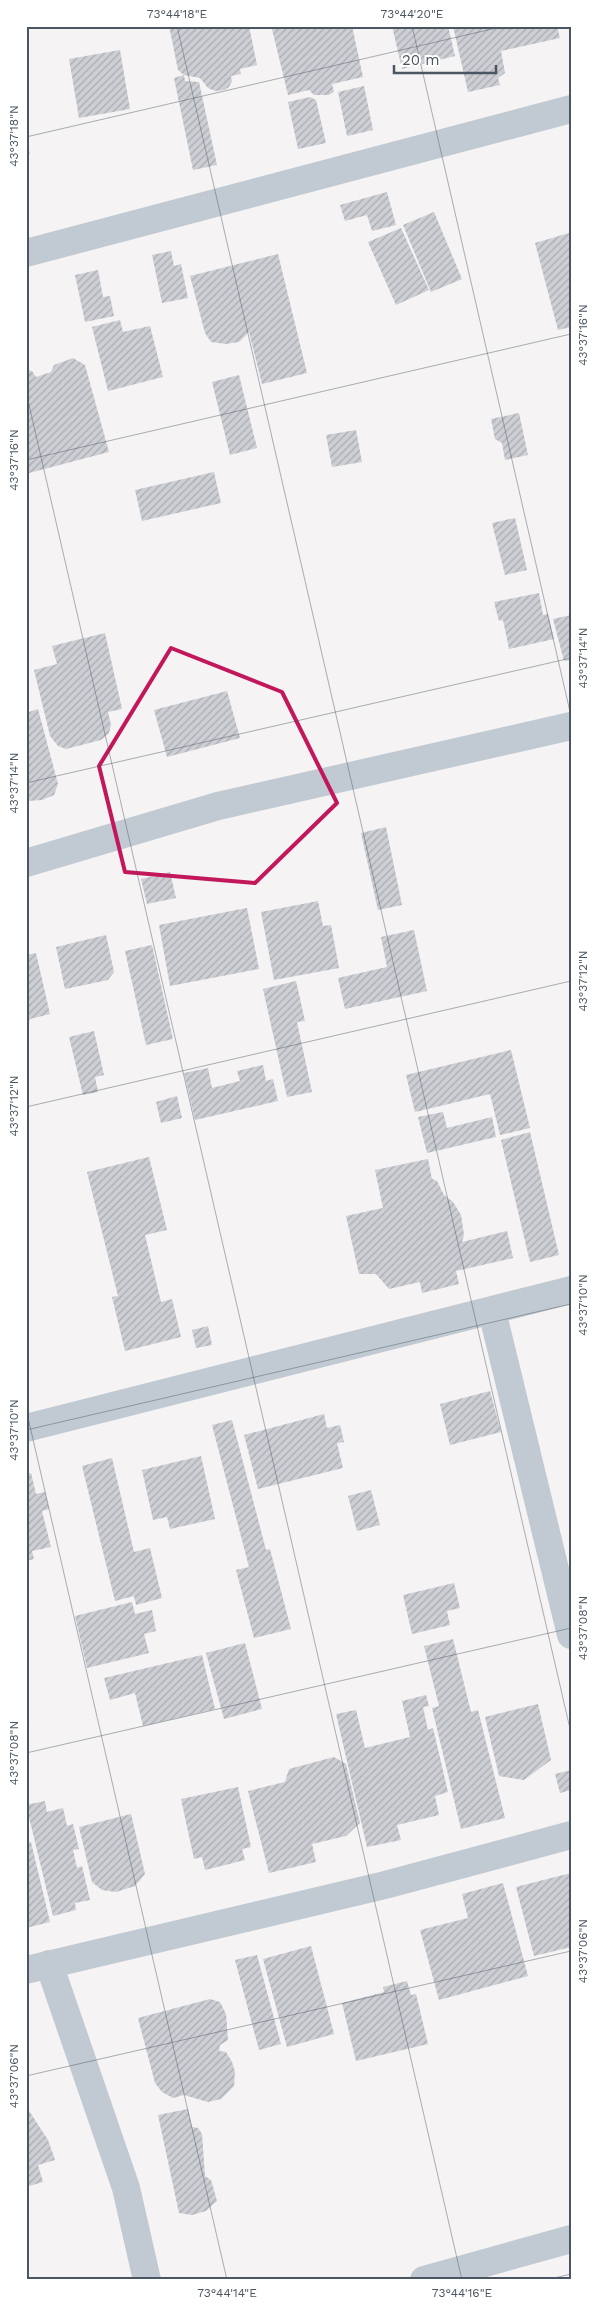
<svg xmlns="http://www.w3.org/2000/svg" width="597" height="2306" viewBox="0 0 597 2306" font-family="'Work Sans',sans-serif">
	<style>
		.building { fill: url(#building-hatch) }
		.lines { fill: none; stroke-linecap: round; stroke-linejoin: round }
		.street { stroke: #c1cad2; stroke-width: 28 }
		.marked { fill: none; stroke: #c2185b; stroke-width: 4; stroke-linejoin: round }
		.ticks { fill: none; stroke: #4a5661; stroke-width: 1; stroke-opacity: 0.45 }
		.neatline { fill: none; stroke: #4a5661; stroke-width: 2 }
		.ticks-label { font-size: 12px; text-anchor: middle; fill: #4a5661 }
	</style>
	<defs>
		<pattern id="building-hatch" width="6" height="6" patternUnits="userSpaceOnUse" patternTransform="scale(1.25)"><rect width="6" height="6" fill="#cdcfd5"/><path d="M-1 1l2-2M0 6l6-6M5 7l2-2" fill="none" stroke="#a8abb0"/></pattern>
	</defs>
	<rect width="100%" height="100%" fill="#f5f3f3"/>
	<path class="building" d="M169 26H249L257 65 240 69 241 74 231 76 232 81 229 87 224 90 215 91 208 88 200 78 184 75 185 81 199 82 217 165 193 170 174 78 184 75 178 70Z
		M283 26H352L363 77 332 84 334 92 329 95H314L309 90 288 95 272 29Z
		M392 26H448L455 56 402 69Z
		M453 26H557L560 38 501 51 505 73 498 78 500 85 468 92Z
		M120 50 130 109 79 118 69 59Z
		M364 86 373 130 347 136 338 92Z
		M310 97 316 100 326 143 298 149 288 102Z
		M26 139 30 154 26 155Z
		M387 192 396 225 372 231 367 215 345 221 340 205Z
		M434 212 462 279 431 292 403 225Z
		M401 228 429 290 396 305 368 242Z
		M569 233 571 327 558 330 535 243Z
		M171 251 174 266 181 264 188 298 162 303 152 255Z
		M278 254 307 373 262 384 249 332 239 342 226 344 211 342 205 333 190 276Z
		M98 270 103 297 110 296 114 316 85 322 75 275Z
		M120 320 123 332 150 326 163 377 108 391 92 327Z
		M73 358 85 365 109 452 29 473 26 463V370L32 371 36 377 51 372 54 365Z
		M239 375 257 448 230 455 212 382Z
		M519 413 528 455 505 460 502 443 495 439 491 419Z
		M356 430 362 462 332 467 326 435Z
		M214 472 221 503 142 521 135 490Z
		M515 518 527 570 505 575 492 523Z
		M539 593 543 615 548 614 554 639 509 649 503 620 499 621 494 602Z
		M571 615V660L564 661 553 619Z
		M105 633 122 709 108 712 111 725 109 733 101 740 66 749 58 746 50 736 34 670 57 664 52 646Z
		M227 691 240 738 167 757 154 710Z
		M38 709 58 784 54 795 42 800 27 801 26 713Z
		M386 827 402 905 378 910 361 833Z
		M170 872 176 898 147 904 141 879Z
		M318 901 323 926 331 925 339 968 274 980 261 912Z
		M247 908 259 969 170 986 159 925Z
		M414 930 427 991 345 1009 338 978 387 967 381 937Z
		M106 935 114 972 108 980 65 989 56 947Z
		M152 945 173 1039 146 1045 125 951Z
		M36 953 50 1014 30 1019 26 1027V955Z
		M296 981 305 1021 297 1022 312 1092 287 1097 263 989Z
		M94 1031 104 1075 95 1077 98 1092 83 1095 69 1037Z
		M511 1050 530 1128 500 1135 490 1094 415 1112 406 1075Z
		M263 1065 266 1081 273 1079 278 1101 195 1120 184 1073 208 1068 212 1088 240 1081 237 1071Z
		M177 1096 182 1118 161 1123 156 1102Z
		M443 1112 447 1128 492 1117 496 1137 427 1153 418 1117Z
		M530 1132 559 1255 530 1262 501 1140Z
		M149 1157 167 1230 145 1235 161 1302 172 1299 181 1337 125 1351 112 1297 118 1296 87 1172Z
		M428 1159 432 1179 437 1181 444 1195 453 1202 461 1215 464 1235 462 1242 507 1231 513 1258 456 1271 459 1284 422 1293 420 1282 389 1289 376 1274H359L346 1216 383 1208 375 1170Z
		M208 1326 212 1345 196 1348 192 1330Z
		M490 1391 501 1432 450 1445 440 1404Z
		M324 1414 327 1428 340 1425 344 1442 337 1443 343 1468 258 1489 244 1435Z
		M232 1420 266 1550 270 1549 291 1629 254 1638 236 1570 249 1567 212 1425Z
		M201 1456 215 1519 170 1529 167 1517 153 1520 142 1470Z
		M112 1458 134 1552 150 1548 162 1598 136 1605 134 1596 115 1601 82 1466Z
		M31 1473 36 1494 45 1492 49 1509 42 1511 51 1547 32 1551 34 1559 26 1561V1474Z
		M371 1490 380 1525 357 1531 348 1496Z
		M454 1583 460 1608 447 1611 450 1625 412 1634 403 1595Z
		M132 1602 135 1614 152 1610 156 1631 144 1634 149 1653 87 1668 75 1616Z
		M453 1639 471 1712 478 1710 505 1818 461 1829 432 1708 439 1706 424 1646Z
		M245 1643 262 1709 224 1719 206 1653Z
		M202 1655 215 1709 143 1726 135 1693 110 1700 104 1678Z
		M426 1695 429 1706 423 1707 428 1730 433 1728 448 1792 435 1796 439 1815 397 1825 401 1840 367 1847 336 1714 356 1710 365 1748 410 1737 402 1701Z
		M538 1704 551 1760 524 1780 499 1776 485 1717Z
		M334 1757 346 1764 360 1823 346 1836 312 1844 316 1862 269 1873 248 1791 285 1782 289 1769Z
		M571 1770V1790L560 1793 555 1774Z
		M238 1787 251 1847 242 1849 245 1860 205 1870 202 1857 194 1859 181 1799Z
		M45 1801 47 1812 63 1808 67 1826 73 1824 79 1849 73 1850 77 1868 82 1866 90 1900 75 1903 76 1910 53 1916 26 1805Z
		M131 1814 145 1874 135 1886 116 1892 102 1890 92 1882 79 1827Z
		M31 1842 50 1922 26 1928V1843Z
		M571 1873V1947L534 1956 516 1887Z
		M503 1883 528 1976 439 2000 420 1930 468 1918 462 1894Z
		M311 1946 334 2034 287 2047 263 1959Z
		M257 1955 281 2044 259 2050 235 1960Z
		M407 1981 411 1995 416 1994 428 2044 356 2061 342 2003 384 1992 383 1987Z
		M210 1999 220 2002 226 2014 228 2040 220 2045 219 2051 226 2052 232 2062 235 2072 234 2086 221 2099 208 2102 184 2095 173 2098 162 2092 155 2083 138 2018Z
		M26 2106 48 2140 55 2160 38 2165 43 2182 26 2187Z
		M188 2109 192 2127 198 2128 202 2134 205 2176 211 2180 217 2201 206 2211 192 2215 179 2213 158 2115Z"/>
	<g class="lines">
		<path class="street" d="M26 253 571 109
			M26 863 218 806 571 726
			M492 1311 571 1635
			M26 1428 571 1290
			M49 1964 126 2188 147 2280
			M26 1970 385 1885 571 1835
			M424 2280 571 2239"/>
	</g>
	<path class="marked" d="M171 648 282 692 337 803 255 883 125 872 99 766Z"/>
	<path class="ticks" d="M177 26 571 1733M412 26 571 716M26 137 505 26M26 392 462 2280M26 460 571 334M26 783 571 658M26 1107 571 981M26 1409 227 2280M26 1430 571 1304M26 1753 571 1628M26 2076 571 1951M546 2280 571 2274"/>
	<rect width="597" height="2306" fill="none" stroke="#ffffff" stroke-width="55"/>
	<path d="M394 65v8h102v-8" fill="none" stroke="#4a5661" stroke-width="2.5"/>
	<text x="402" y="65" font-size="15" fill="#4a5661" stroke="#ffffff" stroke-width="4" paint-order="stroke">20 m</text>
	<rect x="28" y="28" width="542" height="2250" class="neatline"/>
	<g class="ticks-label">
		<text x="177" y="18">73°44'18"E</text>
		<text x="412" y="18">73°44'20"E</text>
		<text transform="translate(14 136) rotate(-90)" y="4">43°37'18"N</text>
		<text transform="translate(583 335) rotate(-90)" y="4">43°37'16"N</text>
		<text transform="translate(14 460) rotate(-90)" y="4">43°37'16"N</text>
		<text transform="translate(583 658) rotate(-90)" y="4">43°37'14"N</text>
		<text transform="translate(14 783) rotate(-90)" y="4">43°37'14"N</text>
		<text transform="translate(583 981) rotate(-90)" y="4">43°37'12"N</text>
		<text transform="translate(14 1106) rotate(-90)" y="4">43°37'12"N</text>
		<text transform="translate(583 1305) rotate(-90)" y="4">43°37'10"N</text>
		<text transform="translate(14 1430) rotate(-90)" y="4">43°37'10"N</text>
		<text transform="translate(583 1628) rotate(-90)" y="4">43°37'08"N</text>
		<text transform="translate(14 1753) rotate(-90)" y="4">43°37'08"N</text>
		<text transform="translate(583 1951) rotate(-90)" y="4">43°37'06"N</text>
		<text transform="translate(14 2076) rotate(-90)" y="4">43°37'06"N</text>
		<text x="227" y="2297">73°44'14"E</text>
		<text x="462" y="2297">73°44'16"E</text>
	</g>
</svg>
